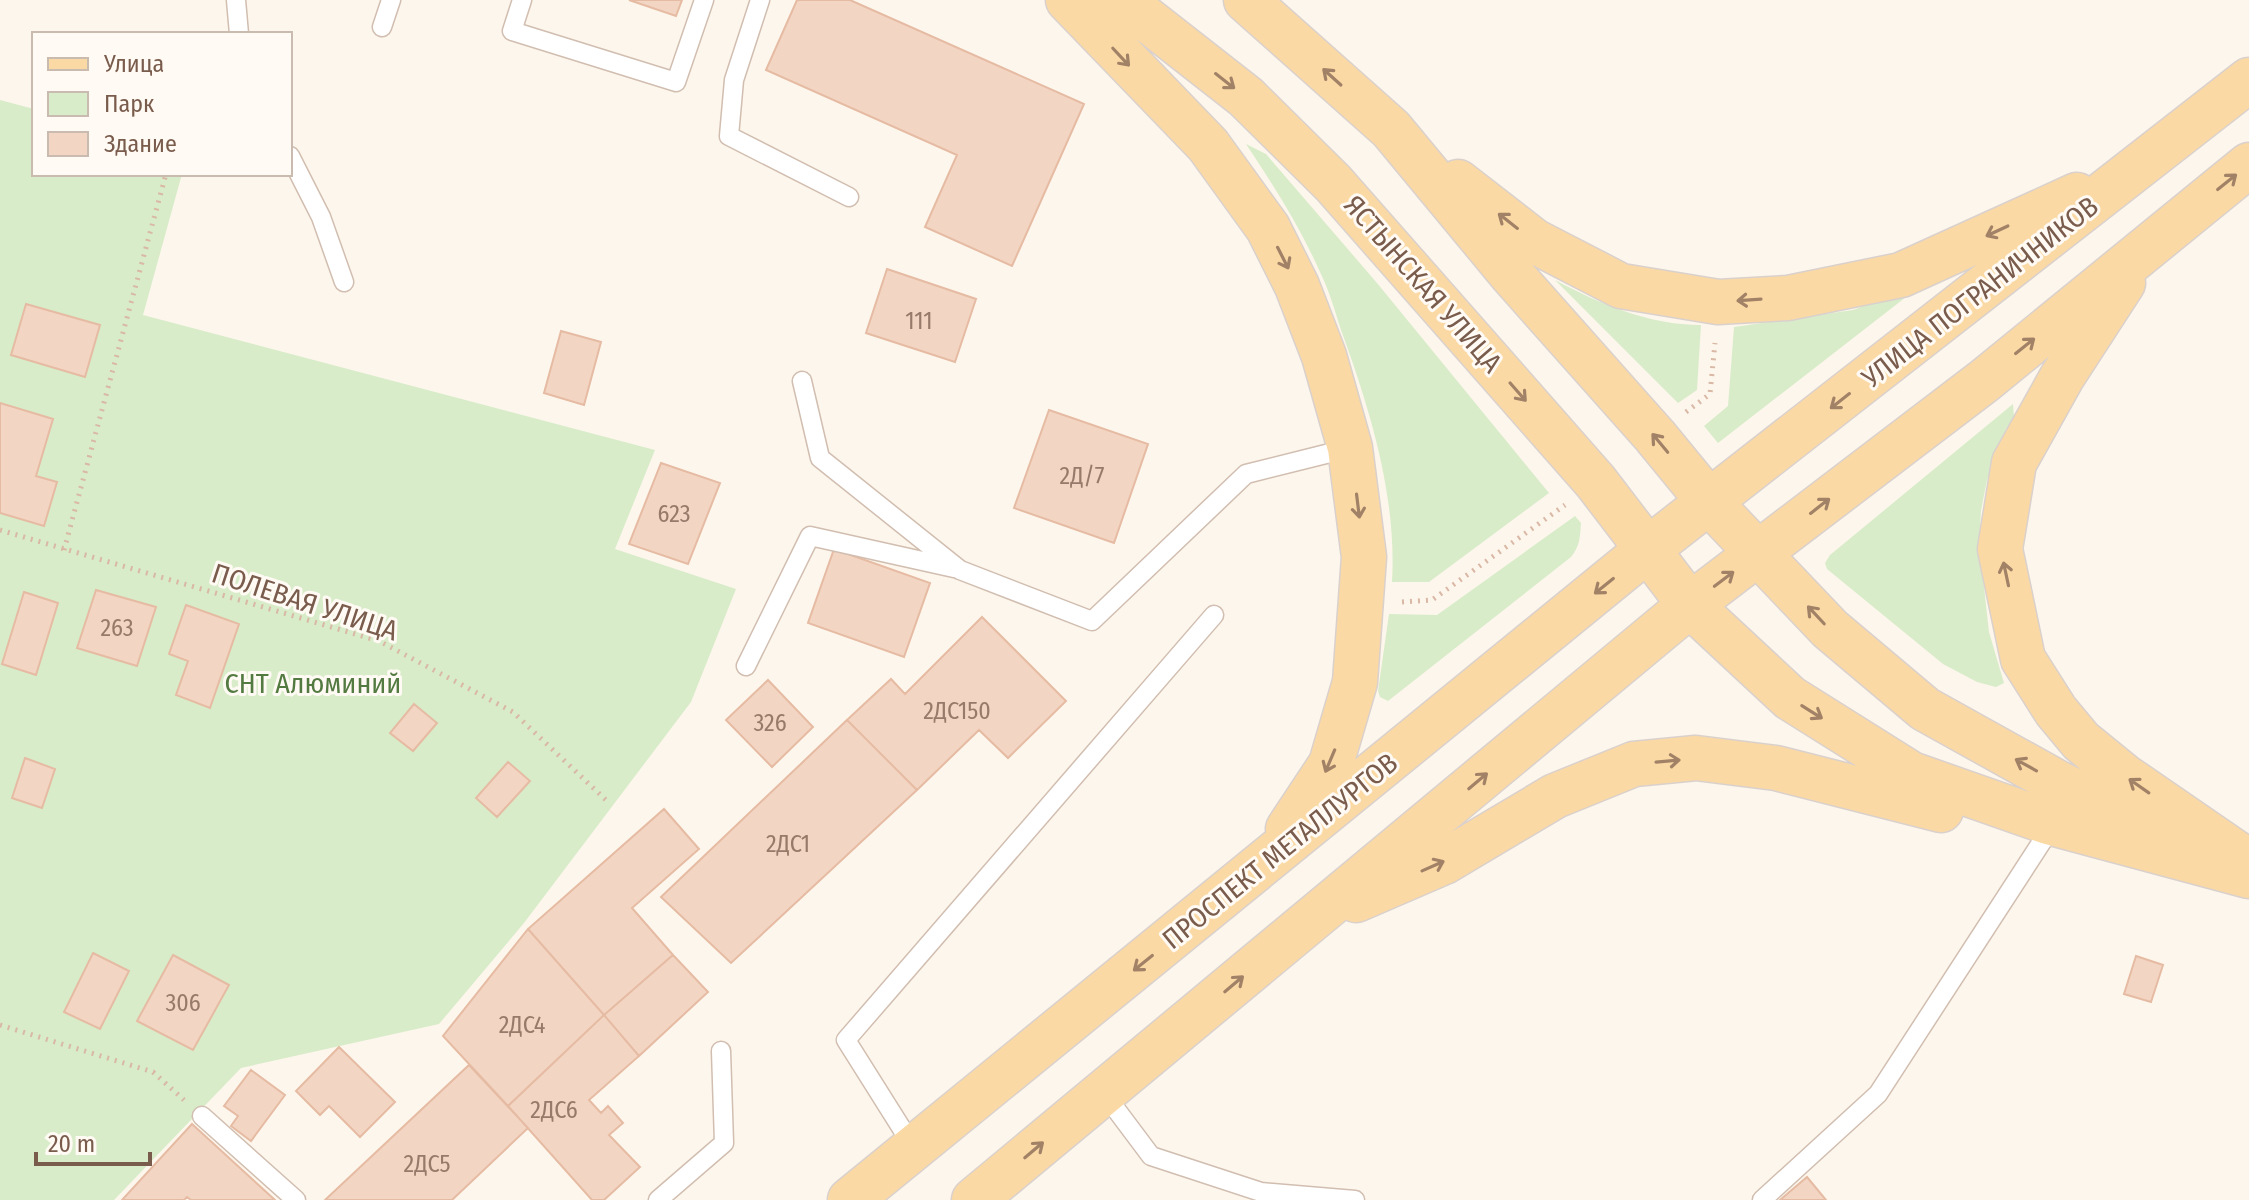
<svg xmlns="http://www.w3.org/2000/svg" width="2249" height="1200" viewBox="0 0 2249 1200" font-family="'Fira Sans Condensed',sans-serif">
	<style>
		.green { fill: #d8ecc9 }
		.building { fill: #f3d5c3; stroke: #e6bba3; stroke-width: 2 }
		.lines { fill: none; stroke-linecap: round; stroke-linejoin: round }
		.lane-casing { stroke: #d1beb0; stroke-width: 21 }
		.primary-casing { stroke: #dad1cd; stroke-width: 47 }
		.path { stroke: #d9b8a5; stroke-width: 5; stroke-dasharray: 2 6; stroke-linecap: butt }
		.lane { stroke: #fff; stroke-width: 18 }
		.primary { stroke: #fbd9a5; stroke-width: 44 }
		.oneway { stroke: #a18267 }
		.labels { text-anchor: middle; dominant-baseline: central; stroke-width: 6; stroke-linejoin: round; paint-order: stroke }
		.number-label { font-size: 24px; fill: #987a6a }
		.street-label { font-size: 28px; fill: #7a5c4d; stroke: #fffaf3 }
		.park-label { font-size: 28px; fill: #537a41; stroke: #fffaf3 }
	</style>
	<rect width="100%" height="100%" fill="#fdf6ec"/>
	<path class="green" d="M0 100 34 109V174H182L143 315 655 450 615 549 736 589 691 702 524 923 439 1024 241 1068 114 1200H0Z
		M1246 144 1266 154 1377 283 1549 493 1429 582H1392C1397 497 1370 409 1341 330 1335 311 1329 290 1320 272 1300 227 1274 186 1246 144Z
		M1555 280C1600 304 1649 325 1701 325L1697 390 1678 403Z
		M1904 291 1906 297 1718 443 1704 426 1728 406 1734 327 1853 310Z
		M2013 404 2014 417 2006 429 1987 480 1981 511 1979 542 1989 632 2004 683 1996 687 1977 682 1943 664 1827 569 1825 563 1830 555Z
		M1575 516 1581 523C1580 537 1580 546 1571 557L1388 701 1380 697 1378 691 1389 614 1437 615Z"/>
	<path class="building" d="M629 0H682L676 16Z
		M797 0H850L1084 104 1012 266 925 227 957 155 766 70Z
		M887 269 976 299 955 362 866 333Z
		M26 304 100 325 85 377 11 355Z
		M561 331 601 342 584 405 544 393Z
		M0 403 53 419 36 476 57 482 44 526 0 513Z
		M1049 410 1148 444 1114 543 1014 508Z
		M661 463 720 483 688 564 629 544Z
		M834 549 930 583 904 657 808 623Z
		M96 590 156 607 137 666 77 648Z
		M24 592 58 603 36 675 2 664Z
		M186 605 239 624 210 708 176 695 188 661 169 654Z
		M982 617 1066 701 1008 758 979 730 917 790 847 720 891 679 905 694Z
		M768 680 813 727 772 767 726 720Z
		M414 704 437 723 413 751 390 733Z
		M847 720 917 790 731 963 661 897Z
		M25 758 55 769 42 808 12 798Z
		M508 762 530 781 497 817 476 798Z
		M664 809 699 849 632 908 673 955 604 1015 528 929Z
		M528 929 604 1015 508 1106 443 1036Z
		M93 953 129 971 100 1029 64 1012Z
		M173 955 229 985 193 1050 137 1021Z
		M673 955 708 992 639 1056 604 1015Z
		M2136 956 2163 965 2151 1002 2124 994Z
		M604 1015 639 1056 589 1100 601 1113 608 1106 623 1123 609 1135 640 1167 604 1200H592L508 1106Z
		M339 1047 395 1102 360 1137 329 1106 320 1115 296 1091Z
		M469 1065 528 1128 452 1200H325Z
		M251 1070 285 1095 251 1141 231 1126 238 1116 224 1106Z
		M192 1124 275 1200H191L187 1197 184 1200H122Z
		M1807 1177 1826 1200H1780Z"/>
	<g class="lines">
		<defs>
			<path id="lane" d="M236 0 239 34
				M522 0 512 31 676 82 704 0
				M760 0 734 80 729 136 849 197
				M382 27 391 0
				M290 156 321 217 344 282
				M802 381 820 458 960 570 1092 621 1246 474 1350 448
				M746 666 810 536 954 568
				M1103 1092 1151 1156 1261 1192 1355 1200
				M202 1116 296 1200
				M914 1148 846 1040 1214 615
				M658 1200 724 1143 721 1051
				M1762 1200 1878 1094 2043 840"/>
			<path id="primary" d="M1068 0 1208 145 1268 228 1297 286 1324 356 1350 448 1364 557 1355 682 1331 764 1288 829
				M1118 0 1131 7 1246 97 1333 183 1596 482 1690 605 1790 698 1911 774 2048 822 2249 876
				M1246 0 1391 129 1512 275 1655 436 1710 503 1830 629 1925 709 2060 784 2167 832
				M1458 182 1534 241 1621 286 1718 302 1788 298 1901 275 2077 195
				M2123 283 2062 377 2014 463 2000 549 2023 659 2056 711 2081 741 2124 776 2249 862
				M1356 900 1444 862 1555 796 1634 764 1696 758 1776 768 1941 810
				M850 1200 1647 550 2249 80
				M974 1200 1690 605 1984 381 2249 165"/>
		</defs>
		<use href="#lane" class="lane-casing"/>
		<use href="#primary" class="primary-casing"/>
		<path class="path" d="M1686 412 1710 394 1715 343
			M0 530 379 641 513 712 606 800
			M64 550 166 174
			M1402 602 1432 600 1565 505
			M0 1025 153 1072 184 1100"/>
		<use href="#lane" class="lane"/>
		<use href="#primary" class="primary"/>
	</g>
	<defs><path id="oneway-shaft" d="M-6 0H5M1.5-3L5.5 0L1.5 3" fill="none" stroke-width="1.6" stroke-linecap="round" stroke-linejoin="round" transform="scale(2)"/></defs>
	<g class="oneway">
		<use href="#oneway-shaft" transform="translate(1121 57) rotate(47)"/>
		<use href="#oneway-shaft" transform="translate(1332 77) rotate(-138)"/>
		<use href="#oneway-shaft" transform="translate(1225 81) rotate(38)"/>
		<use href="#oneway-shaft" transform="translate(2227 182) rotate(-39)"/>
		<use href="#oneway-shaft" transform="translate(1508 221) rotate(-142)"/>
		<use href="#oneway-shaft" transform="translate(1997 231) rotate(155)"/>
		<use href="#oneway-shaft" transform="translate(1283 258) rotate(63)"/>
		<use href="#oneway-shaft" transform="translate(1749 300) rotate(176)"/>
		<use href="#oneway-shaft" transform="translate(2025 346) rotate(-39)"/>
		<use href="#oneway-shaft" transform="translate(1518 392) rotate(49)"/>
		<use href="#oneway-shaft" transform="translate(1840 401) rotate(142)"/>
		<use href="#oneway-shaft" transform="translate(1660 443) rotate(-130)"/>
		<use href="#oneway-shaft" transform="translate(1358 506) rotate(83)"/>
		<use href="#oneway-shaft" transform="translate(1820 506) rotate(-38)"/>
		<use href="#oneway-shaft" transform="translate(2006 574) rotate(-102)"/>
		<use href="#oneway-shaft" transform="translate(1724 579) rotate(-37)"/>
		<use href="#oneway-shaft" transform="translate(1604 586) rotate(141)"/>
		<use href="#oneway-shaft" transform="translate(1816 615) rotate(-133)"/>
		<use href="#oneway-shaft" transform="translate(1812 712) rotate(32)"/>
		<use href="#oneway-shaft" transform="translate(1330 761) rotate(113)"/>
		<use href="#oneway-shaft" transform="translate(1668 761) rotate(-5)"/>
		<use href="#oneway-shaft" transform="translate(2026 765) rotate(-151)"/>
		<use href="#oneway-shaft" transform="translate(1478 781) rotate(-40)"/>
		<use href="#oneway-shaft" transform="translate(2139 786) rotate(-145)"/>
		<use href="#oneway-shaft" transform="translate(1433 866) rotate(-24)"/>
		<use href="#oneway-shaft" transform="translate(1143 963) rotate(141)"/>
		<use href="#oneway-shaft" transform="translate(1234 984) rotate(-40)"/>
		<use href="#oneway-shaft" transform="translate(1034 1150) rotate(-40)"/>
	</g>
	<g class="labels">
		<g class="number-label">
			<text x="919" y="321">111</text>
			<text x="1082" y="476">2Д/7</text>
			<text x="674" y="514">623</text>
			<text x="117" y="628">263</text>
			<text x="957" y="711">2ДС150</text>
			<text x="770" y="723">326</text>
			<text x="788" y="844">2ДС1</text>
			<text x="183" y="1003">306</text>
			<text x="522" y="1025">2ДС4</text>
			<text x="554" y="1110">2ДС6</text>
			<text x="427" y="1164">2ДС5</text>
		</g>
		<g class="street-label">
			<text transform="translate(1423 284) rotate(49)">ЯСТЫНСКАЯ УЛИЦА</text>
			<text transform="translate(1980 292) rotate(-38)">УЛИЦА ПОГРАНИЧНИКОВ</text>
			<text transform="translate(305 602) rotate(18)">ПОЛЕВАЯ УЛИЦА</text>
			<text transform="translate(1280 851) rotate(-39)">ПРОСПЕКТ МЕТАЛЛУРГОВ</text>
		</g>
		<g class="park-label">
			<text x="313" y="683">СНТ Алюминий</text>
		</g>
	</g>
	<rect x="32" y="32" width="260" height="144" fill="#fffaf3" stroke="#cabbb1" stroke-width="2"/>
	<rect x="48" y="58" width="40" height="12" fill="#fbd9a5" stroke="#cabbb1" stroke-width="2"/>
	<text x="104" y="72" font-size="24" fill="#7a5c4d">Улица</text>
	<rect x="48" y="92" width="40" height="24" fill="#d8ecc9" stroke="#cabbb1" stroke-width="2"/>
	<text x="104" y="112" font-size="24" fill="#7a5c4d">Парк</text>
	<rect x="48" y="132" width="40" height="24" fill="#f3d5c3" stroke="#cabbb1" stroke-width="2"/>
	<text x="104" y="152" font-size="24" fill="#7a5c4d">Здание</text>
	<path d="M36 1152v12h114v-12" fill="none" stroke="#7a5c4d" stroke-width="4"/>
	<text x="48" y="1152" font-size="24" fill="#7a5c4d" stroke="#fffaf3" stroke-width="6" paint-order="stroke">20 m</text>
</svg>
